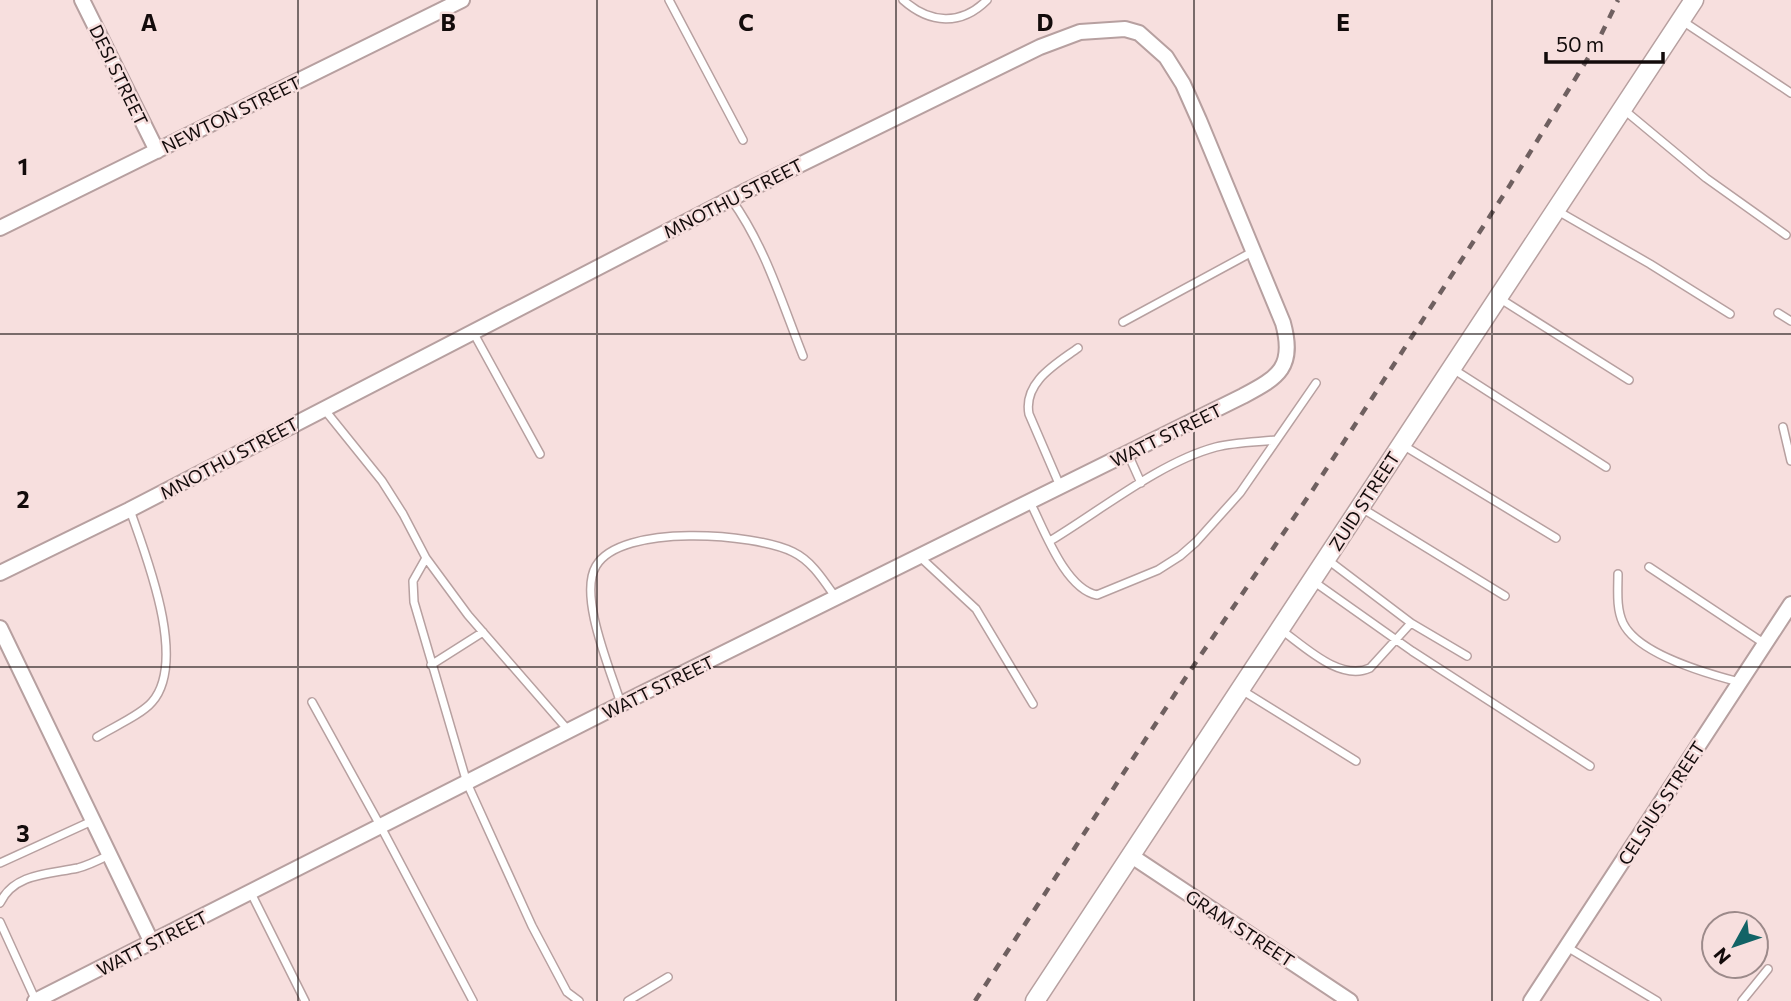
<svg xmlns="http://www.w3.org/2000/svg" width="1791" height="1001" viewBox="0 0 1791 1001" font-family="Commissioner,sans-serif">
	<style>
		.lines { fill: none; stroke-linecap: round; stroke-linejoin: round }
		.service-casing { stroke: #b7a0a0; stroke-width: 10 }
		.minor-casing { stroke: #b7a0a0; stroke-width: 18 }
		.tertiary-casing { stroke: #b7a0a0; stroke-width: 21 }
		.service { stroke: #fff; stroke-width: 7 }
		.minor { stroke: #fff; stroke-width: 14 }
		.tertiary { stroke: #fff; stroke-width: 18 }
		.rail { stroke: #6f6060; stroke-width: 4.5; stroke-dasharray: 9 9; stroke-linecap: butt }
		.grid { fill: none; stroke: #130b0b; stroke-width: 2; stroke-opacity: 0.55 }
		.labels { text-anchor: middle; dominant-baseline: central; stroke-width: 5; stroke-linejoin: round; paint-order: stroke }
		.street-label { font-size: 18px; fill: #130b0b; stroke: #f7dfde }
		.grid-label { font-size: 23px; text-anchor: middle; font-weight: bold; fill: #130b0b; stroke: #f7dfde; stroke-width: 5; stroke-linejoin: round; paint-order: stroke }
	</style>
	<rect width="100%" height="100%" fill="#f7dfde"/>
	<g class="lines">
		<defs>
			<path id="service" d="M669 0 743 140
				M903 0C930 24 961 26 987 0
				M1681 20 1791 93
				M1623 109 1706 178 1786 235
				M731 199C765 246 782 303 803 356
				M1556 210 1650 264 1730 314
				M1499 298 1629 380
				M1778 313 1791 321
				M1123 322 1254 251
				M473 332 540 454
				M1453 369 1606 467
				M324 409 382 481 403 514 426 558 468 615 568 730
				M1783 427 1791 461
				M1401 444 1556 538
				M1128 454 1141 483
				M1060 486 1029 414C1023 382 1056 364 1078 348
				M1030 502C1044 529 1065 589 1097 595L1158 570 1180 556 1196 542 1240 493 1316 383
				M1360 507 1505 596
				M1050 541C1100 511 1160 462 1216 447 1235 442 1256 442 1276 440
				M920 557 976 609 1033 704
				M426 558 413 581 414 602 467 783 532 926 567 992 579 1001
				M1328 560 1411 623
				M1649 567 1765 644
				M1618 574C1618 590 1616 608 1623 623 1638 654 1708 674 1739 682
				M1313 581 1412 651 1590 766
				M1280 629C1304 646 1340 682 1370 668L1411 623 1467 656
				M431 665 483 632
				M1240 689 1356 761
				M312 702 381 827 473 1001
				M621 704C611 671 578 596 596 566 621 523 754 533 793 552 812 561 824 581 836 598
				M97 737C113 727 141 715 152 702 188 661 146 556 130 510
				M0 863 92 821
				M251 893 305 1001
				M0 903C14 873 50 874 78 868 89 865 99 860 109 855
				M0 922 36 1001
				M1567 947 1657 1001
				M628 1001 668 977
				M1742 1001 1768 969"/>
			<path id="minor" d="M82 0 157 151
				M0 228 462 0
				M0 573 129 510 744 192 1040 47 1080 32 1125 29 1139 33 1166 57 1183 84 1199 120 1283 323C1295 367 1279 377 1243 396L639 695 35 1001
				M0 628 152 943
				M1130 855 1350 1001
				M1531 1001 1791 604"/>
			<path id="tertiary" d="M1035 1001 1694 0"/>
		</defs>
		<use href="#service" class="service-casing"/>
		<use href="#minor" class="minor-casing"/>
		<use href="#tertiary" class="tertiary-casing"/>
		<use href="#service" class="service"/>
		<use href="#minor" class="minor"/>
		<use href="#tertiary" class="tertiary"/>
		<path class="rail" d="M975 1001 1190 671 1314 488 1510 185 1596 45 1618 0"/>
	</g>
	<path class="grid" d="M298 0V1001M597 0V1001M896 0V1001M1194 0V1001M1492 0V1001M0 334H1791M0 667H1791"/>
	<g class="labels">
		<g class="street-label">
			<text transform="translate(119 75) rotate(64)">DESI STREET</text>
			<text transform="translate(231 114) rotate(-26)">NEWTON STREET</text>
			<text transform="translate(733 198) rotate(-27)">MNOTHU STREET</text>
			<text transform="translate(1166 435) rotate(-26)">WATT STREET</text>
			<text transform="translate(229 458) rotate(-28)">MNOTHU STREET</text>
			<text transform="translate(1364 501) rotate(-57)">ZUID STREET</text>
			<text transform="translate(658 687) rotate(-26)">WATT STREET</text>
			<text transform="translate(1661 803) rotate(-57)">CELSIUS STREET</text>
			<text transform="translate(1240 928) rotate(33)">GRAM STREET</text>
			<text transform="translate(152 943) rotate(-27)">WATT STREET</text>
		</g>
	</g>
	<g class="grid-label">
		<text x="149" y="31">A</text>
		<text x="448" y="31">B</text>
		<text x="746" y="31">C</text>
		<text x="1045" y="31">D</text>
		<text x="1343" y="31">E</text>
		<text x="23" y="175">1</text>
		<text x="23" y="508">2</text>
		<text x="23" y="842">3</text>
	</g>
	<g transform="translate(1735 945) rotate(230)"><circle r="33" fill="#f7dfde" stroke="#9c8a8a" stroke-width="2"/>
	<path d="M0-5L12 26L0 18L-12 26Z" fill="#126366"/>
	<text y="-10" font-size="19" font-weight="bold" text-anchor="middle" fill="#130b0b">N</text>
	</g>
	<path d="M1546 52v10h117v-10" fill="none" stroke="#130b0b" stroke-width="3.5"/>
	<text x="1556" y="52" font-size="21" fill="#130b0b" stroke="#f7dfde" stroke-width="5" paint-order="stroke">50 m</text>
</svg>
